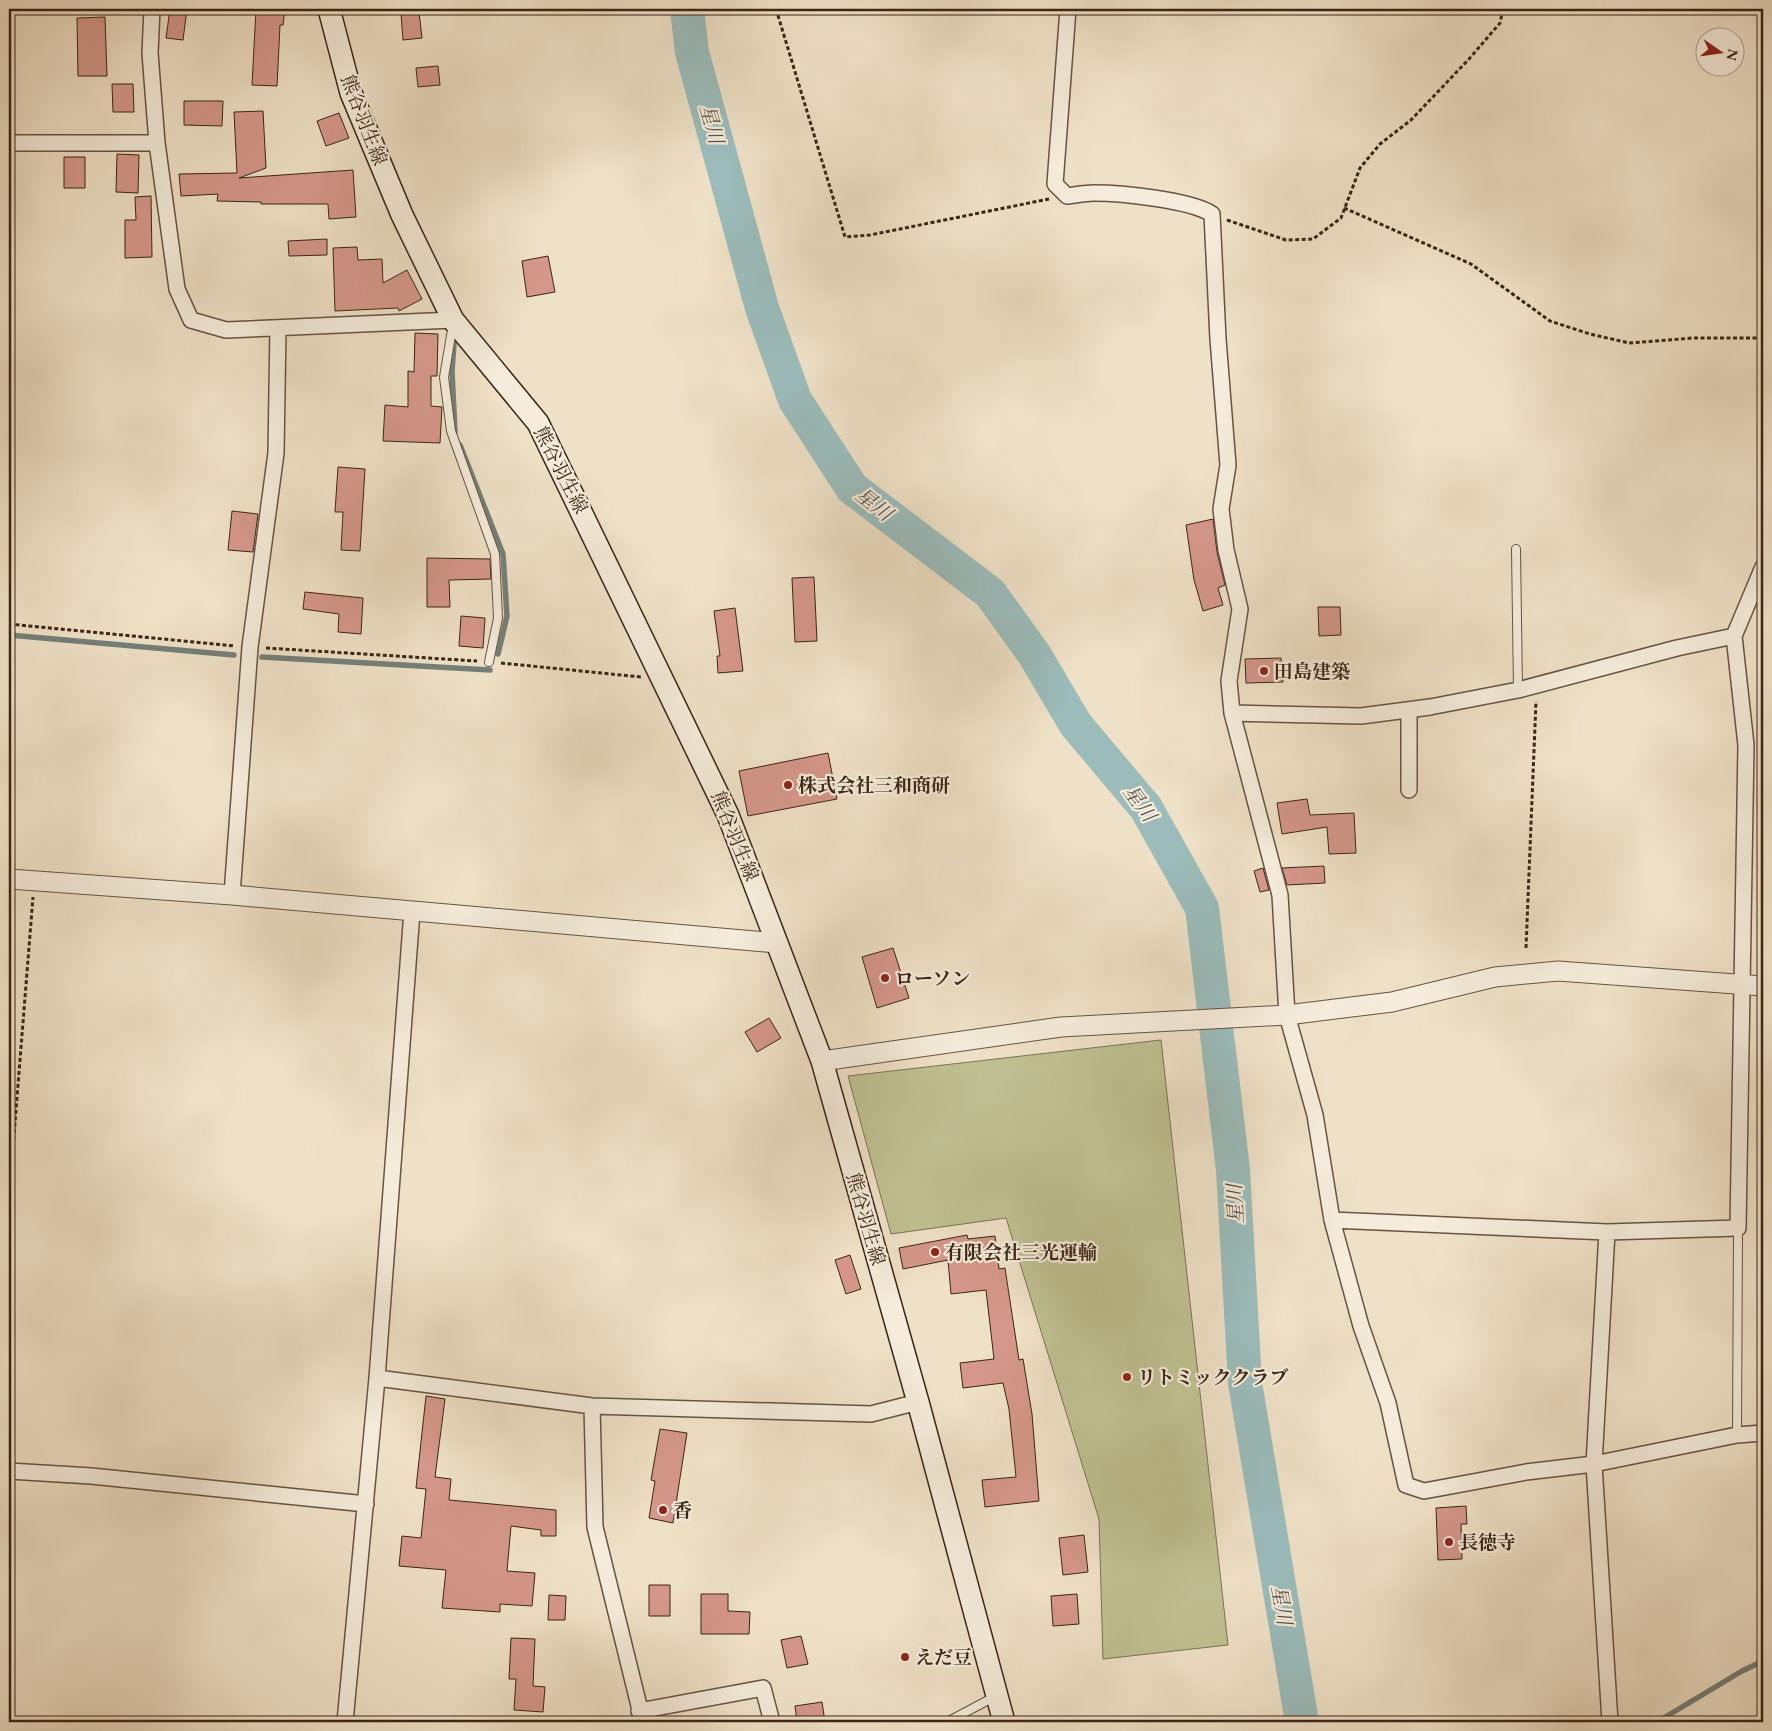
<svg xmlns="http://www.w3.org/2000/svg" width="1772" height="1731" viewBox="0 0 1772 1731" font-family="'EB Garamond','Noto Serif JP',serif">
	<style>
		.green { fill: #bfc192; stroke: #7c7354 }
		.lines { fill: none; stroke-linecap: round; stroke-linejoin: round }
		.stream { stroke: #748079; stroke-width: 5.5 }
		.river { stroke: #9bbcbb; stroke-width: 34 }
		.building { fill: #d5978b; stroke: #3a2515 }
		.service-casing { stroke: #675442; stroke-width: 10 }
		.minor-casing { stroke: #675442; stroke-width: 18 }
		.tertiary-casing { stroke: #675442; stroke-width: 21 }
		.secondary-casing { stroke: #3a2515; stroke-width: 24 }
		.path { stroke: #3a2515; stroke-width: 3; stroke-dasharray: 4 2.5; stroke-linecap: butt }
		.service { stroke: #f5ecdb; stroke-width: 8 }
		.minor { stroke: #f5ecdb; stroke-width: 15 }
		.tertiary { stroke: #f5ecdb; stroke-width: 19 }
		.secondary { stroke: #f5ecdb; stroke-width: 21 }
		.poi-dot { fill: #8f2418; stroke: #f5ecdb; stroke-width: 2 }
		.labels { text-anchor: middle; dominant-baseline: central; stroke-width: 4.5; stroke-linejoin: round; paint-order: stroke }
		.street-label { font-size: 19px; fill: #3a2515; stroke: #f5ecdb }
		.poi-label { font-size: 19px; font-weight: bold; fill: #3a2515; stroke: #f5ecdb; text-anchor: start }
		.water-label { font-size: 20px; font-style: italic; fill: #575247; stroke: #f5ecdb }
	</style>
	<rect width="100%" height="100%" fill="#efe1c7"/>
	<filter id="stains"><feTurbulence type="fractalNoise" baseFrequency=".004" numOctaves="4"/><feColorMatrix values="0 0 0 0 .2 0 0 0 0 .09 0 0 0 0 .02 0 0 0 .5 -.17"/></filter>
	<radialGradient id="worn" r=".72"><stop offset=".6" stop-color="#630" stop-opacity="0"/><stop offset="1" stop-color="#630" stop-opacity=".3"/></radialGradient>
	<path class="green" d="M1161 1040 1228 1645 1103 1659 1099 1519 1006 1218 891 1234 848 1076Z"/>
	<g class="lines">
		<path class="stream" d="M454 344 452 371 455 432
			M460 445 503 554 507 616 498 654
			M9 635 234 655
			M262 657 490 670
			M1657 1722 1742 1671 1763 1661"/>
		<path class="river" d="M687 9 692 52 762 308 795 400 852 488 990 593 1034 654 1076 725 1146 808 1202 908 1233 1170 1245 1383 1302 1722"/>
	</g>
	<path class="building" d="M170 9H187L183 40 166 38Z
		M256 9H285L283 25H280L277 86 252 85Z
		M419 12 422 38 403 40 401 14Z
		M105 17 107 76H78L77 18Z
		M438 66 440 85 418 87 416 68Z
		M112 84H133L134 112H113Z
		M184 101H223L222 126 184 125Z
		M263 111 266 168 239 178 353 170 356 217 329 219 328 204H261V202L217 201 218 194 181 196 179 174 237 173 234 112Z
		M339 113 349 138 326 146 317 121Z
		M117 154 139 155 138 193 116 192Z
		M64 157H85V188H64Z
		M151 196 152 257 125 258V220H136L135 197Z
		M327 239V255L289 256 288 241Z
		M357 247 358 260 382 259 383 283 407 270 422 299 399 311 398 308 335 311 333 248Z
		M548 256 555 292 527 297 522 261Z
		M415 333 438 334 437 376H431V406L442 407 440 443 383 441 385 405 408 407V371L414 372Z
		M338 467 365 469 360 551 341 550 343 512H335Z
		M232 511 258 514 253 552 228 550Z
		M1213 519 1217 552 1225 585 1218 588 1223 605 1203 611 1194 580 1186 525Z
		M427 558 490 559 491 579 449 580 450 607H427Z
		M814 577 817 641 795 642 792 578Z
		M305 592 363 598 361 634 338 632 339 614 303 609Z
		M1318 607H1340L1341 635 1319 636Z
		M735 608 743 671 718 673 717 656H720L714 611Z
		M461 616 485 618 483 648 459 646Z
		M1281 658 1283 682 1246 683 1245 659Z
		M828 753 837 799 748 816 739 771Z
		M1307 799 1310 815 1354 813 1356 853 1329 854 1327 827 1282 834 1277 803Z
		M1324 866 1325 883 1287 885 1282 868Z
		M1263 868 1269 890 1260 892 1254 871Z
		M893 948 909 998 877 1008 862 957Z
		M769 1018 781 1038 757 1052 745 1032Z
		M967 1235 968 1239 995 1236 999 1269 1005 1268 1019 1360 1023 1359 1032 1414 1039 1501 985 1507 982 1480 1016 1477 1009 1409 1003 1383 963 1388 960 1363 994 1359 986 1290 951 1294 948 1260 903 1269 899 1248Z
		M850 1255 861 1289 846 1294 835 1260Z
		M426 1396 445 1399 435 1477 451 1479 449 1500 556 1510V1536H541V1530L511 1526 507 1571 535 1573 532 1606 500 1604V1612L442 1608 446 1570 399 1566 402 1536 421 1538 426 1489 416 1488Z
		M660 1429 687 1433 673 1523 649 1518 655 1481 651 1480Z
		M1466 1506 1467 1524H1461L1462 1559 1438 1560 1436 1508Z
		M1084 1535 1088 1572 1063 1575 1059 1538Z
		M649 1585H670V1616H649Z
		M701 1594H728V1611L750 1612 749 1634H701Z
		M1077 1594 1079 1624 1053 1626 1051 1596Z
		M549 1595 566 1596 565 1620H548Z
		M801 1636 808 1664 787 1668 781 1640Z
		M511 1638 535 1639 533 1686 545 1687 543 1712 514 1710 516 1679H509Z
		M822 1702 825 1722H797L795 1706Z"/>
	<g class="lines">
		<defs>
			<path id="service" d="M453 324 444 377 451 431 495 554 498 618 489 662
				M1516 549 1518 690
				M1737 1435 1738 1228
				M947 1722 996 1696"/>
			<path id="minor" d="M152 9 150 53 157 143 177 289 191 320 226 330 453 320
				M1068 9 1055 184 1067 196C1076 195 1085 193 1094 193 1122 193 1190 200 1212 214L1218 339 1228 465 1221 509 1226 550 1240 609 1229 681 1232 713 1280 895 1287 1015 1315 1115 1332 1220 1361 1326 1388 1403 1406 1485 1424 1491 1526 1472 1594 1464 1737 1435 1763 1433
				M9 143H157
				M1232 713 1361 716 1430 707 1518 690 1677 648 1734 636
				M1409 790V710
				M232 895 250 647 276 453 278 328
				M1332 1220 1607 1232 1738 1228 1746 745 1734 636 1763 567
				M1607 1232 1594 1464 1610 1722
				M377 1378 592 1406 871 1414 918 1402
				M592 1406 595 1527 643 1722
				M9 1471 91 1476 366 1504
				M639 1711 763 1688 772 1722
				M345 1722 377 1378 412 911"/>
			<path id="tertiary" d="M9 879 232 895 777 943
				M822 1061 1061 1027 1287 1015 1392 1002 1495 977 1558 971 1763 986"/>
			<path id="secondary" d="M329 9 351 93 402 215 453 320 538 423 728 815 822 1061 918 1402 1004 1722"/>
		</defs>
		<use href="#service" class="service-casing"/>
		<use href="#minor" class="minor-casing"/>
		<use href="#tertiary" class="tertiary-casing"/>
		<use href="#secondary" class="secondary-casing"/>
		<path class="path" d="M776 9 845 237 870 235 1049 199
			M1344 208 1471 264 1550 321 1590 334 1629 343 1693 338H1763
			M1227 220 1286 240 1313 239 1341 218 1360 168 1380 144 1411 120 1469 59 1500 23 1503 9
			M9 624 235 646
			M266 648 477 661
			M501 663 641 677
			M1526 948 1536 701
			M9 1198 33 897"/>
		<use href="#service" class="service"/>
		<use href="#minor" class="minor"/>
		<use href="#tertiary" class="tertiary"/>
		<use href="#secondary" class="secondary"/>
	</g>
	<g class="poi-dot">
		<circle cx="1264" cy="671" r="5"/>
		<circle cx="788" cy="785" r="5"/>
		<circle cx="885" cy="978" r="5"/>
		<circle cx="935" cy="1252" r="5"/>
		<circle cx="1127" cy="1377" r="5"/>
		<circle cx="663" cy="1510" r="5"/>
		<circle cx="1449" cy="1542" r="5"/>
		<circle cx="905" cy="1657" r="5"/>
	</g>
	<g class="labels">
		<g class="street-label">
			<text transform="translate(364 120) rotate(69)">熊谷羽生線</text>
			<text transform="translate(561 470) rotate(63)">熊谷羽生線</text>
			<text transform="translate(735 836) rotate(68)">熊谷羽生線</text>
			<text transform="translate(866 1219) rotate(74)">熊谷羽生線</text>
		</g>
		<g class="poi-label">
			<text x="1274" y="671">田島建築</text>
			<text x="798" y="785">株式会社三和商研</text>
			<text x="895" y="978">ローソン</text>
			<text x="945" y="1252">有限会社三光運輸</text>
			<text x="1137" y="1377">リトミッククラブ</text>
			<text x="673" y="1510">香</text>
			<text x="1459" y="1542">長徳寺</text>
			<text x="915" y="1657">えだ豆</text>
		</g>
		<g class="water-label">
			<text transform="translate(712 124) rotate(75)">星川</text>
			<text transform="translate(874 504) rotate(38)">星川</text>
			<text transform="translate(1140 803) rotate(54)">星川</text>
			<text transform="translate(1235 1204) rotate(-93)">星川</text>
			<text transform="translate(1282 1605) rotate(80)">星川</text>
		</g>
	</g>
	<rect width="1772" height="1731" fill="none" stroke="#efe1c7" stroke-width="30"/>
	<rect x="10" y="10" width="1752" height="1711" fill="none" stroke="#3a2515" stroke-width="2.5"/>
	<rect x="15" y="15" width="1742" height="1701" fill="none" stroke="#3a2515"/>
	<g transform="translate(1720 52) rotate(103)"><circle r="24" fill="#f5ecdb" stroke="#aa9c8c"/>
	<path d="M0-4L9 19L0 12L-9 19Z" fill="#8f2418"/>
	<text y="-8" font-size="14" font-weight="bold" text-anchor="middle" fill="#3a2515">N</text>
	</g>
	<rect width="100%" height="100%" filter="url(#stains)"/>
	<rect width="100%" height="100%" fill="url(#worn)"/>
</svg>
